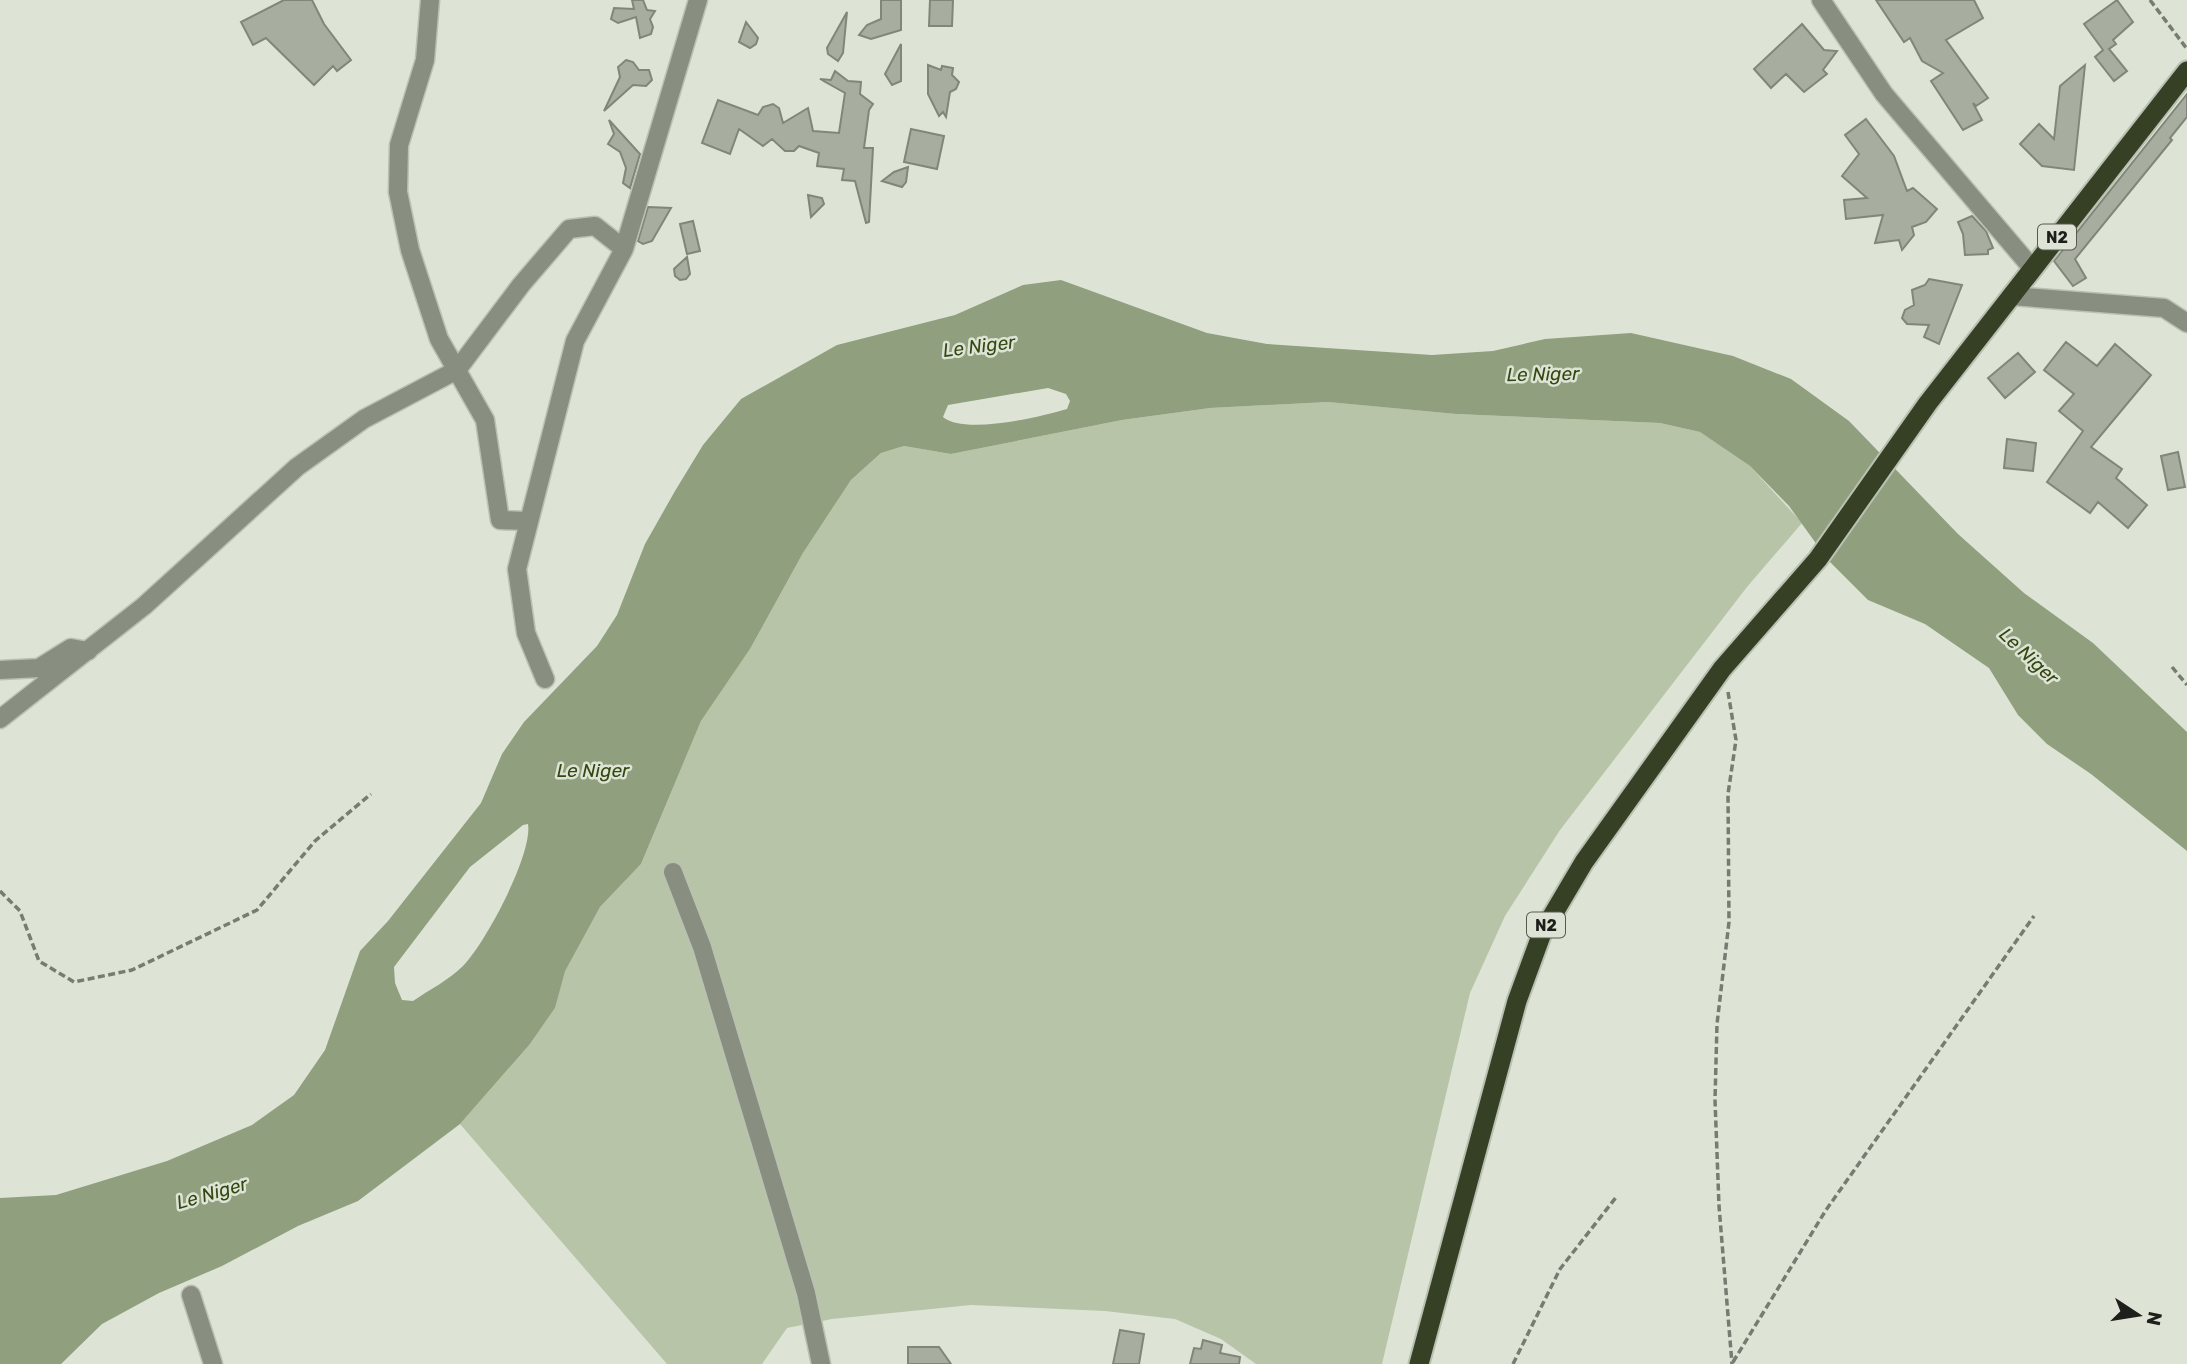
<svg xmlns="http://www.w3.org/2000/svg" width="2187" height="1364" viewBox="0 0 2187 1364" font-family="Rubik,sans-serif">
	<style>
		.green { fill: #b7c4a8 }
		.water { fill: #909f7d; fill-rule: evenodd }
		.building { fill: #a7ad9f; stroke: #808679; stroke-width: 2 }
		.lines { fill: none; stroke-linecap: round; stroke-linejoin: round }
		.minor-casing { stroke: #bac1b3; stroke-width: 21 }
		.tertiary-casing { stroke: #bac1b3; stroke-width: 21 }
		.trunk-casing { stroke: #bac1b3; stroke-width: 23 }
		.path { stroke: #777c72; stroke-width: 3.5; stroke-dasharray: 7 3.5; stroke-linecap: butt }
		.minor { stroke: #888f80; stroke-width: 18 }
		.tertiary { stroke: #888f80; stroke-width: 18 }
		.trunk { stroke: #354024; stroke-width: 19 }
		.labels { text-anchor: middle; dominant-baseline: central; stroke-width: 5; stroke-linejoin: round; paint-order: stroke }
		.shield { fill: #dde4d5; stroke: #575a52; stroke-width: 2 }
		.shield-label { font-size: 16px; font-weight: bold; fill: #1d1f1a }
		.water-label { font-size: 19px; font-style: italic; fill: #344711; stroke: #dde4d5 }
	</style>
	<rect width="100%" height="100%" fill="#dde4d5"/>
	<path class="green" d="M1328 402 1456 414 1660 423 1700 432 1750 466 1802 523 1747 587 1560 830 1505 916 1470 993 1382 1364H1256L1221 1339 1175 1319 1105 1311 971 1305 832 1319 787 1328 762 1364H667L460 1124 530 1044 555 1008 564 971 600 907 641 864 701 721 750 649 803 553 851 480 881 453 904 446 951 454 1122 420 1210 408Z"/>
	<path class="water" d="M1061 280 1207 333 1267 344 1432 355 1493 351 1545 339 1631 333 1733 356 1791 379 1849 421 1958 534 2024 593 2093 643 2187 732V851L2091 774 2047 744 2018 715 1989 668 1925 624 1868 600 1828 560 1789 506 1750 466 1700 432 1660 423 1456 414 1328 402 1210 408 1122 420 951 454 904 446 881 453 851 480 803 553 750 649 701 721 641 864 600 907 565 971 555 1008 530 1044 460 1124 358 1201 298 1226 222 1266 159 1293 102 1324 61 1364H0V1198L56 1195 167 1161 252 1125 294 1095 325 1050 360 951 388 921 481 803 502 754 524 722 597 646 617 615 645 544 675 491 703 445 741 399 837 345 955 315 1023 285ZM1048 388 1066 394 1070 401 1067 409C1040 417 964 435 943 417L948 405ZM528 824C533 854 485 944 463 966 449 980 429 990 413 1001L402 1000 395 983 394 967 470 867 523 825Z"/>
	<path class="building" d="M284 0H312L324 24 351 60 337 71 333 66 314 85 266 38 253 45 241 22Z
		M632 0H643L647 10 655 11 650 19 653 27 651 34 640 38 636 17 618 23 611 19 614 8 634 9Z
		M881 0H901V30L871 39 859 35 867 25 881 19Z
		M930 0H953L952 26H929Z
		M1876 0H1974L1983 18 1946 40 1988 98 1976 106 1973 103 1982 120 1963 130 1931 81 1943 73 1922 61 1910 38 1904 42Z
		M2117 0 2133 22 2113 40 2116 44 2109 49 2127 71 2114 81 2095 57 2103 50 2084 24Z
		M847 12 843 53 838 61 828 54 827 48Z
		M746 22 758 38 756 44 750 48 739 42Z
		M1802 24 1824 50 1837 51 1823 70 1827 74 1804 92 1786 74 1771 88 1754 69Z
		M901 44V81L892 85 885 74Z
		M626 60 633 62 639 70H649L652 80 646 86 633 85 604 111 620 77 618 67Z
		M928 65 941 70 942 66 953 68 952 75 959 82 956 89 950 92 946 117 943 112 939 116 928 94Z
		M2085 65 2074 170 2042 166 2020 144 2039 124 2054 139 2060 86Z
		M835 71 848 81 861 82 860 94 873 104 869 110 864 148H873L869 222 866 223 855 181 842 180 844 169 817 166 819 153 799 146 794 151H785L772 139 763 146 739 129 730 154 702 143 718 100 758 115 763 107 773 104 779 108 783 123 808 108 813 131 839 133 845 93 820 79 831 80Z
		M2187 94V117L2170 138 2172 140 2075 259 2086 278 2073 286 2054 261Z
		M1866 119 1894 156 1907 191 1913 188 1937 209 1926 222 1912 227 1914 235 1902 250 1899 240 1875 243 1883 215 1846 219 1844 200 1867 198 1842 176 1859 154 1845 135Z
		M609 120 640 154 630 188 623 183 626 168 620 152 608 144 614 134Z
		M911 129 944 136 937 169 904 162Z
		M908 167 906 182 902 187 882 181 894 172Z
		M808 195 822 198 824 204 811 217Z
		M648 207 671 208 652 241 643 244 638 241Z
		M1972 216 1986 231 1993 248 1988 250V254L1965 255 1963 234 1958 222Z
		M693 221 700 251 687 254 680 224Z
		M687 257 690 274 686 279 680 280 675 276 674 269Z
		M1929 279 1962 285 1939 344 1924 337 1929 325 1907 324 1902 318 1905 310 1914 305 1912 290 1925 285Z
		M2066 342 2097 366 2115 344 2151 375 2091 447 2122 469 2116 478 2147 505 2128 528 2098 502 2090 513 2047 482 2083 431 2059 411 2074 394 2044 370Z
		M2018 353 2035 372 2005 398 1988 378Z
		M2007 439 2036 443 2033 471 2004 468Z
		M2178 452 2185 487 2168 490 2161 456Z
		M1120 1330 1144 1334 1139 1364H1113Z
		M1203 1340 1222 1345 1220 1353 1240 1357 1239 1364H1190L1194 1348 1201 1349Z
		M908 1347H939L951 1364H908Z"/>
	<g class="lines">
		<defs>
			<path id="minor" d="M430 0 425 60 399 145 398 192 410 250 439 339 485 420 500 520 527 521
				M2011 296 2164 308 2187 323
				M0 670 39 668 71 648 88 651
				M545 679 526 633 517 569 575 341 624 249
				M0 719 144 606 297 467 364 419 457 370 521 285 569 229 595 226 624 249 698 0
				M673 872 702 947 806 1293 821 1364
				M191 1295 213 1364"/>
			<path id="tertiary" d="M1821 0 1884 94 2032 268"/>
			<path id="trunk" d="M1419 1364 1517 1001 1542 933 1584 862 1722 669 1818 559 1928 403 2187 71"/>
		</defs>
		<use href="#minor" class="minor-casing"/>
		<use href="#tertiary" class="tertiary-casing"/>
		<use href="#trunk" class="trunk-casing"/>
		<path class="path" d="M2150 0 2187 49
			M2172 667 2187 685
			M1728 692 1736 740 1728 794 1729 922 1717 1024 1715 1100 1719 1206 1732 1364
			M0 891 20 911 39 961 74 982 132 970 257 910 315 841 371 794
			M1733 1362 1826 1210 2034 916
			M1513 1364 1560 1269 1617 1196"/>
		<use href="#minor" class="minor"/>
		<use href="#tertiary" class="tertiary"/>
		<use href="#trunk" class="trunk"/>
	</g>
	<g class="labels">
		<g class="shield">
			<rect x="2038" y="224.5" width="38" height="25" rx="5"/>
			<rect x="1527" y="912.5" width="38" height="25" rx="5"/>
		</g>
		<g class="shield-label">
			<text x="2057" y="237">N2</text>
			<text x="1546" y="925">N2</text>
		</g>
		<g class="water-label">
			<text transform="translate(979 346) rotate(-7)">Le Niger</text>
			<text transform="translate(1543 374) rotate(-1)">Le Niger</text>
			<text transform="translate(2029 656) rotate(43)">Le Niger</text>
			<text x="593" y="770">Le Niger</text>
			<text transform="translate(212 1193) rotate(-16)">Le Niger</text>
		</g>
	</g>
	<g transform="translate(2138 1315) rotate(102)" stroke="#dde4d5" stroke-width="5" paint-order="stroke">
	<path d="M0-5L12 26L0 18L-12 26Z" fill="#1d1f1a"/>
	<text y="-10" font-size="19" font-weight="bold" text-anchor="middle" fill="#1d1f1a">N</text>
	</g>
</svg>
